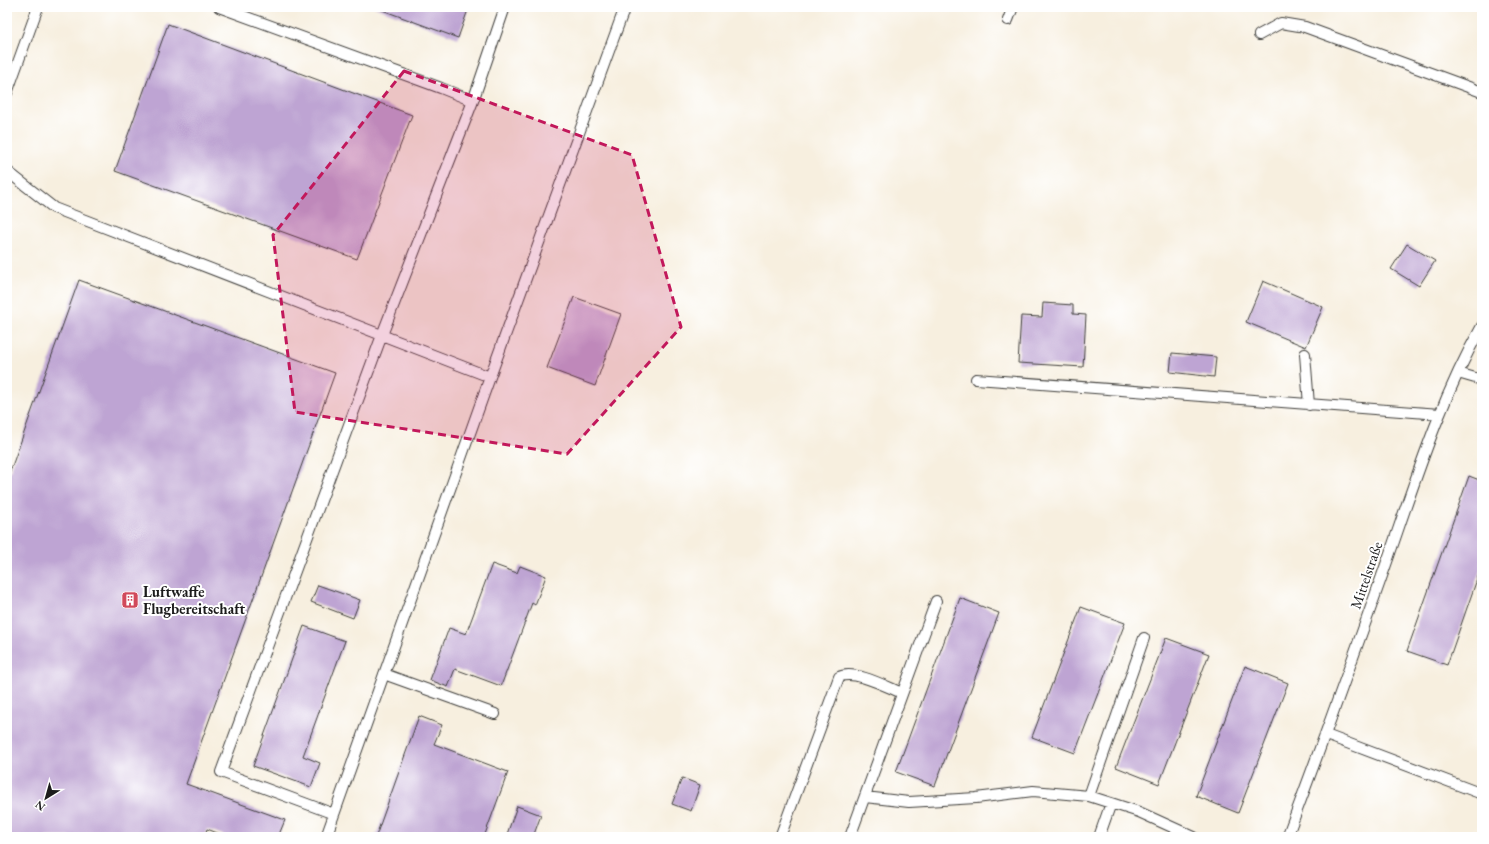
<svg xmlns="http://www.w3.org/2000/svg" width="1489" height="844" viewBox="0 0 1489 844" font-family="'EB Garamond',serif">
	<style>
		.building { fill: #bea4d3 }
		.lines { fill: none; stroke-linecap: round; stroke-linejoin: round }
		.lane-casing { stroke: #3d3c39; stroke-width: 12 }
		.lane { stroke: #fff; stroke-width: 10 }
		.marked { fill: #c2185b; fill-opacity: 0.2; stroke: #c2185b; stroke-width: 3; stroke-dasharray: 8 5; stroke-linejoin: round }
		.labels { text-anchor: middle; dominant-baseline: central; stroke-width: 4; stroke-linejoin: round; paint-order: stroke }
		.street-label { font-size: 15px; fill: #1c1c1c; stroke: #fff }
		.poi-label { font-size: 15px; font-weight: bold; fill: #1c1c1c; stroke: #fff; text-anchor: start }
	</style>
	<rect width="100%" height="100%" fill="#fff"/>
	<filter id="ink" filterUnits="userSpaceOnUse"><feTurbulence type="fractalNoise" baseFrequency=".025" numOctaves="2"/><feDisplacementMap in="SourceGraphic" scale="8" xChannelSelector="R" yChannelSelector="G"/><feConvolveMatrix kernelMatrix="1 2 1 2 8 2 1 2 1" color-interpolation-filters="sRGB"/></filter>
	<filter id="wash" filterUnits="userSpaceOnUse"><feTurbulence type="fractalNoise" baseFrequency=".012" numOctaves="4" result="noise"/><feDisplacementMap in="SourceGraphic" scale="16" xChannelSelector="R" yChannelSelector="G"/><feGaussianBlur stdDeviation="0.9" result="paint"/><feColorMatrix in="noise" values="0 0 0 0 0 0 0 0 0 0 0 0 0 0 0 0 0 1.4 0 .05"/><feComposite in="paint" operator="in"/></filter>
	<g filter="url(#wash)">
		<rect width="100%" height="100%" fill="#f7efdf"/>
		<g id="blocks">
			<path class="building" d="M374 7H469L458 38Z
				M168 24 412 115 357 259 115 171Z
				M1407 244 1435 261 1419 286 1391 269Z
				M79 280 335 373 186 784 285 820 278 837H228L207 829 204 837H7V480Z
				M1263 281 1323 307 1306 347 1246 322Z
				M574 297 621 314 595 386 547 368Z
				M1043 303 1073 305V314L1086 315 1083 367 1018 363 1021 316 1042 317Z
				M1172 353 1216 357 1214 377 1170 372Z
				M1469 476 1482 481V565L1447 665 1407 651Z
				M492 564 517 573 520 566 546 576 535 605 532 603 501 686 455 669 448 687 430 680 449 628 466 634Z
				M318 585 360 600 353 618 311 602Z
				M960 598 999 613 935 786 896 772Z
				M1081 607 1125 623 1075 753 1032 737Z
				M304 626 345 641 303 756 320 763 311 787 253 766Z
				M1166 638 1209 654 1159 784 1116 767Z
				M1245 666 1288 683 1238 813 1196 796Z
				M419 716 442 725 434 744 508 772 484 837 376 836Z
				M682 778 700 785 691 811 672 804Z
				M517 806 541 815 533 837H506Z"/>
		</g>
	</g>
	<g filter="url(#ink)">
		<use href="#blocks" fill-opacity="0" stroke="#3d3c39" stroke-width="1"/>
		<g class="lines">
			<defs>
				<path id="lane" d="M219 7 441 88 473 101 505 7
					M1008 20 1013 7
					M1259 35 1281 23 1305 27 1482 92
					M7 93 38 7
					M7 171 54 208 490 377
					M1305 354 1309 405
					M1458 373 1482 380
					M976 379 1440 414
					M384 674 495 714
					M1326 735 1482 794
					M1089 796 1144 638
					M865 797 909 802 976 798 1033 791 1089 796 1139 812 1194 837
					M334 814 221 772 382 335 473 101
					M326 837 490 377 625 7
					M780 837 839 677C854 669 887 687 902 693
					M850 837 936 601
					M1099 837 1111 803
					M1287 837C1322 744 1356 650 1389 556 1416 478 1441 398 1482 326"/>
			</defs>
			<use href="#lane" class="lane-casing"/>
			<use href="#lane" class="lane"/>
		</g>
	</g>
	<path class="marked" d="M404 71 632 155 681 327 567 454 295 412 273 235Z"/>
	<defs>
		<symbol id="building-square" viewBox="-11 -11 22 22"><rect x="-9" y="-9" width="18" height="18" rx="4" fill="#d1495b" stroke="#fff"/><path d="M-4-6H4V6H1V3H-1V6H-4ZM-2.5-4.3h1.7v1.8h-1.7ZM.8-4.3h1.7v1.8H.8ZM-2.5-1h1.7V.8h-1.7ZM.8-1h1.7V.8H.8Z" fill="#fff"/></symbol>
	</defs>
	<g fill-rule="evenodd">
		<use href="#building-square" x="120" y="590" width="20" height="20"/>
	</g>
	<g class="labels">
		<g class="street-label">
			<text transform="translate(1366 575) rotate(-71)">Mittelstraße</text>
		</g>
		<g class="poi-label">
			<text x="143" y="591">Luftwaffe<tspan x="143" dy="17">Flugbereitschaft</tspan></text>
		</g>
	</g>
	<rect width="1489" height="844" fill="none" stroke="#fff" stroke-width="24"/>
	<g transform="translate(46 798) rotate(217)" stroke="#ffffff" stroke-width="3" paint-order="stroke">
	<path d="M0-3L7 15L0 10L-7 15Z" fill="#1c1c1c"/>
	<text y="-6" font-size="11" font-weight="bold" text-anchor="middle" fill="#1c1c1c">N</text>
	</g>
</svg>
